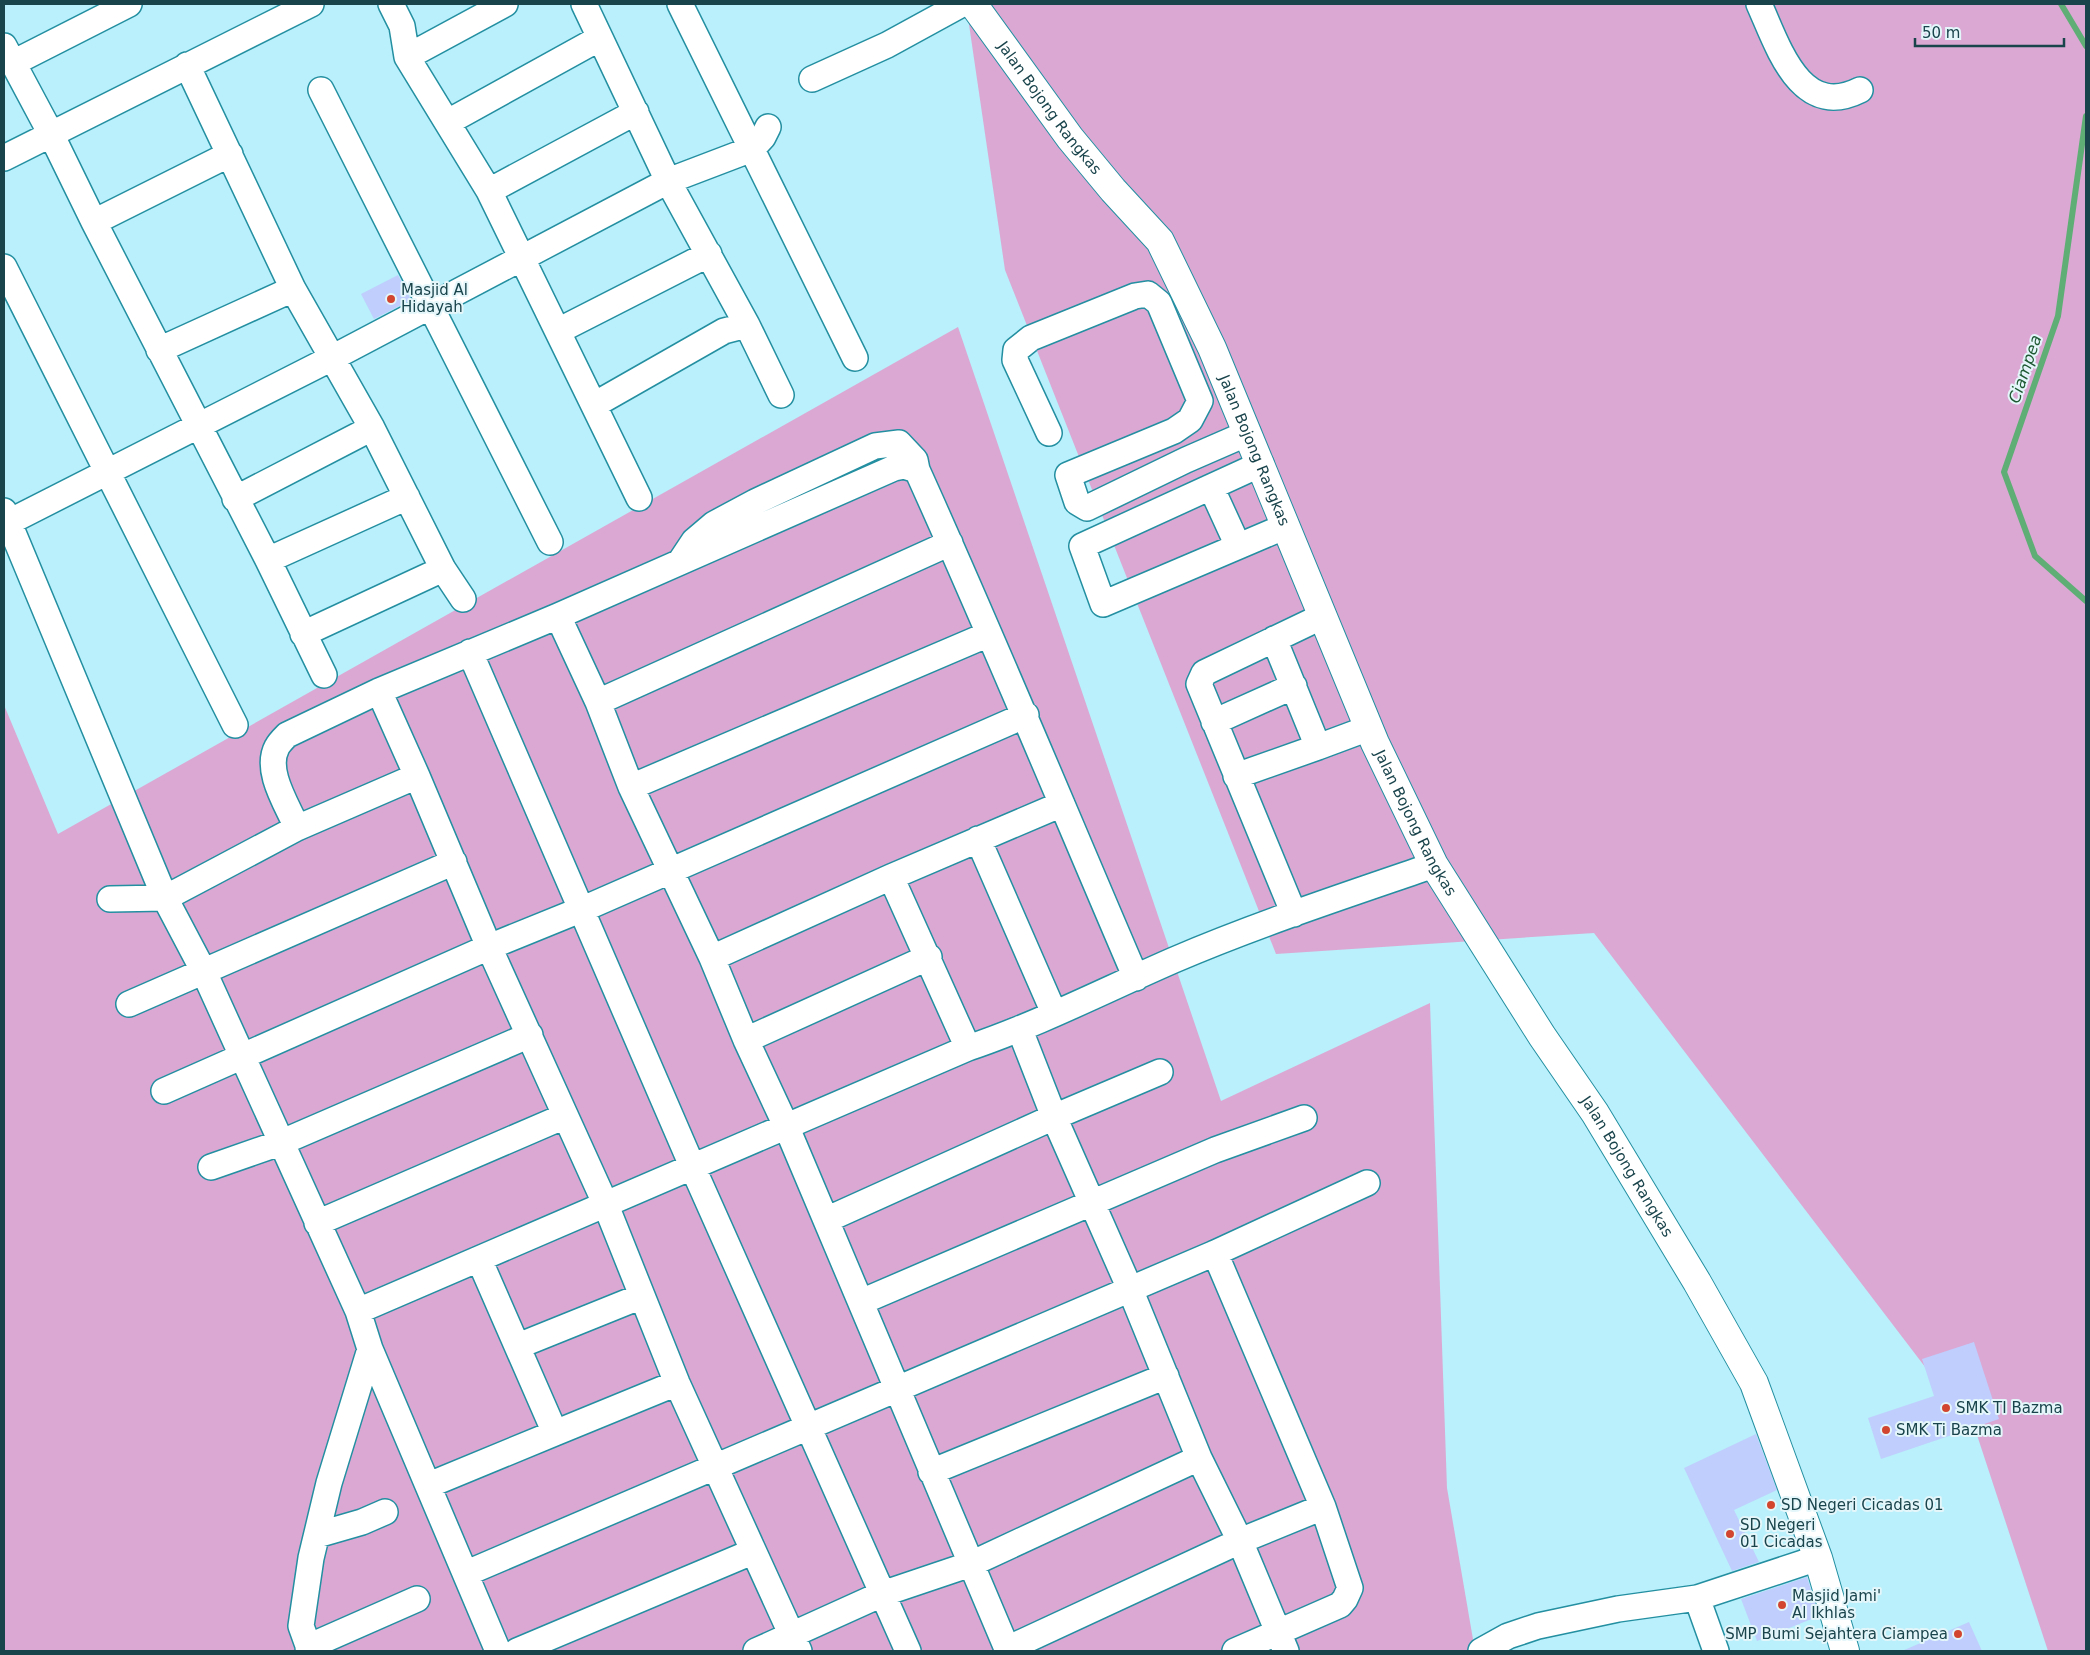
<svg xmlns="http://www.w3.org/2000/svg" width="2090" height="1655" viewBox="0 0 2090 1655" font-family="'DejaVu Sans',sans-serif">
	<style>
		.green { fill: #dba8d3 }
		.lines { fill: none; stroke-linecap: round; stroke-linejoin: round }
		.stream { stroke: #5fae76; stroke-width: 6 }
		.building { fill: #bfcefd }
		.minor-casing { stroke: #238fa1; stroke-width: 28 }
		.major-casing { stroke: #238fa1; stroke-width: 30 }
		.minor { stroke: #fff; stroke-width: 25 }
		.major { stroke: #fff; stroke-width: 28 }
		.poi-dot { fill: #d2462f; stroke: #e4f6fa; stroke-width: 2 }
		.labels { text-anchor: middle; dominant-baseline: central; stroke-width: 4; stroke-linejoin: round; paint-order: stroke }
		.street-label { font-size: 15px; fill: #1a444c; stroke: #e4f6fa }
		.poi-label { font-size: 15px; fill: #1a444c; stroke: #e4f6fa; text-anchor: start }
		.water-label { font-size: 16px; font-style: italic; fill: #1f5933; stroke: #e4f6fa }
	</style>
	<rect width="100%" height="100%" fill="#b9f0fb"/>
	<path class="green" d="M966 4H2086V1651H2048L1977 1435 1594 933 1276 954 1005 270Z
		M958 327 1221 1101 1430 1003 1447 1488 1475 1651H4V705L58 834Z"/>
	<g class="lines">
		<path class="stream" d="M2061 4 2086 46
			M2086 116 2058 316 2004 472 2035 556 2086 601"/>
	</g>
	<path class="building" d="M398 275 411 300 374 319 361 294Z
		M1974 1342 1999 1419 1881 1459 1868 1418 1934 1396 1922 1359Z
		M1756 1434 1777 1490 1734 1510 1759 1562 1732 1571 1684 1468Z
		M1807 1577 1819 1616 1757 1641 1741 1599Z
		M1969 1622 1982 1651H1902Z"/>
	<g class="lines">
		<defs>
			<path id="minor" d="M391 4 402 26 407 57 489 191 639 498
				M584 4 668 181 747 325 724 331 594 405
				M680 4 855 358
				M1759 4C1778 46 1800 120 1860 90
				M4 46 51 134 94 222 268 560 324 675
				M407 57 505 4
				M13 63 129 4
				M187 65 293 289 372 428 443 569 463 599
				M812 79 887 45 962 4
				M321 90 550 542
				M448 122 600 38
				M4 158 311 4
				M489 191 636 112
				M94 222 230 154
				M4 267 235 725
				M747 325 781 395
				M558 331 709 254
				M159 350 293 289
				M1049 433 1015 360 1016 350 1031 338 1135 296 1148 294 1159 303 1200 401 1190 420 1174 431 1068 475 1077 502 1087 508 1186 460 1248 433
				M1261 464 1082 546 1103 604 1286 526
				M1211 487 1238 546
				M235 499 372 428
				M4 511 165 898 204 972 358 1311 370 1349 329 1483 311 1558 301 1626 310 1651
				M9 522 332 358 668 181 752 149 763 137 768 127
				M268 560 407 497
				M680 562 694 541 714 524 755 502 875 446 899 443 915 460 917 470
				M558 616 598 702 631 787 712 958 746 1040 787 1128 1008 1651
				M303 634 443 569
				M470 652 693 1168 908 1651
				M379 691 417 776 489 947 605 1203 677 1383 799 1651
				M598 702 950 543
				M1214 722 1294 686
				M1318 747 1369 728
				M1236 776 1318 747 1274 639
				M631 787 989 634
				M297 828C288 806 264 771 277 747 279 743 283 739 287 735L379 691 558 616 894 468 904 466 917 470C993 638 1063 808 1136 978
				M978 839 1054 1013
				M891 877 968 1048
				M110 899 165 898 297 828 417 776
				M1294 914 1199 684 1204 673 1323 616
				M712 958 891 877 1062 804
				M129 1004 454 862
				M1020 1030 1054 1117 1130 1289 1199 1458 1240 1541 1286 1651
				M746 1040 929 957
				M164 1091 489 947 590 906 1026 715
				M211 1167 280 1143 530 1035
				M826 1220 1054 1117 1160 1072
				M317 1223 565 1116
				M1215 1253 1323 1507 1350 1588 1345 1599 1340 1605 1235 1651
				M861 1302 1215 1150 1304 1118
				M358 1311 968 1048C1039 1024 1105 990 1174 960 1258 924 1347 895 1434 865
				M518 1346 642 1296
				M370 1349 498 1651
				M555 1433 677 1383
				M931 1472 1166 1376
				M429 1485 555 1433 479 1259
				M317 1535 362 1522 385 1512
				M467 1573 1215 1253 1367 1183
				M1697 1598 1716 1651
				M308 1647 417 1599
				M1007 1649 1240 1541 1323 1507
				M517 1651 752 1552
				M756 1651 882 1594 971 1564 1199 1458
				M1481 1651 1508 1636 1538 1626 1618 1609 1697 1598 1818 1558"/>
			<g id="major">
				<path id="s1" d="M973 4 1070 138 1113 190 1160 241 1212 348 1375 743 1434 865 1542 1036 1595 1113 1697 1282 1754 1383 1818 1558 1845 1651"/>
			</g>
		</defs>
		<use href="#minor" class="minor-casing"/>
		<use href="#major" class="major-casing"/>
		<use href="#minor" class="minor"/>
		<use href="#major" class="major"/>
	</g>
	<g class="poi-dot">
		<circle cx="391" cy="299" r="5"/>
		<circle cx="1946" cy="1408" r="5"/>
		<circle cx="1886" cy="1430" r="5"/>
		<circle cx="1771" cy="1505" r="5"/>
		<circle cx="1730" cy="1534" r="5"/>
		<circle cx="1782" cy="1605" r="5"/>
		<circle cx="1958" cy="1634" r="5"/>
	</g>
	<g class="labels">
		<g class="street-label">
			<text stroke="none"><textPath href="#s1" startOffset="129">Jalan Bojong Rangkas</textPath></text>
			<text stroke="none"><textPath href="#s1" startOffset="532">Jalan Bojong Rangkas</textPath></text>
			<text stroke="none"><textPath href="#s1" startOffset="938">Jalan Bojong Rangkas</textPath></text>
			<text stroke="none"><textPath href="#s1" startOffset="1342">Jalan Bojong Rangkas</textPath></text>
		</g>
		<g class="poi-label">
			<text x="401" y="290">Masjid Al<tspan x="401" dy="17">Hidayah</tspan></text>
			<text x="1956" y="1408">SMK TI Bazma</text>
			<text x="1896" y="1430">SMK Ti Bazma</text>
			<text x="1781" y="1505">SD Negeri Cicadas 01</text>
			<text x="1740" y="1525">SD Negeri<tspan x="1740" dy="17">01 Cicadas</tspan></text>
			<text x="1792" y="1596">Masjid Jami'<tspan x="1792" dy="17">Al Ikhlas</tspan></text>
			<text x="1948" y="1634" text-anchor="end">SMP Bumi Sejahtera Ciampea</text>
		</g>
		<g class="water-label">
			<text transform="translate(2025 369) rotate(-71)">Ciampea</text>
		</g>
	</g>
	<rect width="2090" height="1655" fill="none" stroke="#1a444c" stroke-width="10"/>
	<path d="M1915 38v8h149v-8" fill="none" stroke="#1a444c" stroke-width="2.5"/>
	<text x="1922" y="38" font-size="15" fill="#1a444c" stroke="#e4f6fa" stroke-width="4" paint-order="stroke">50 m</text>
</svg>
